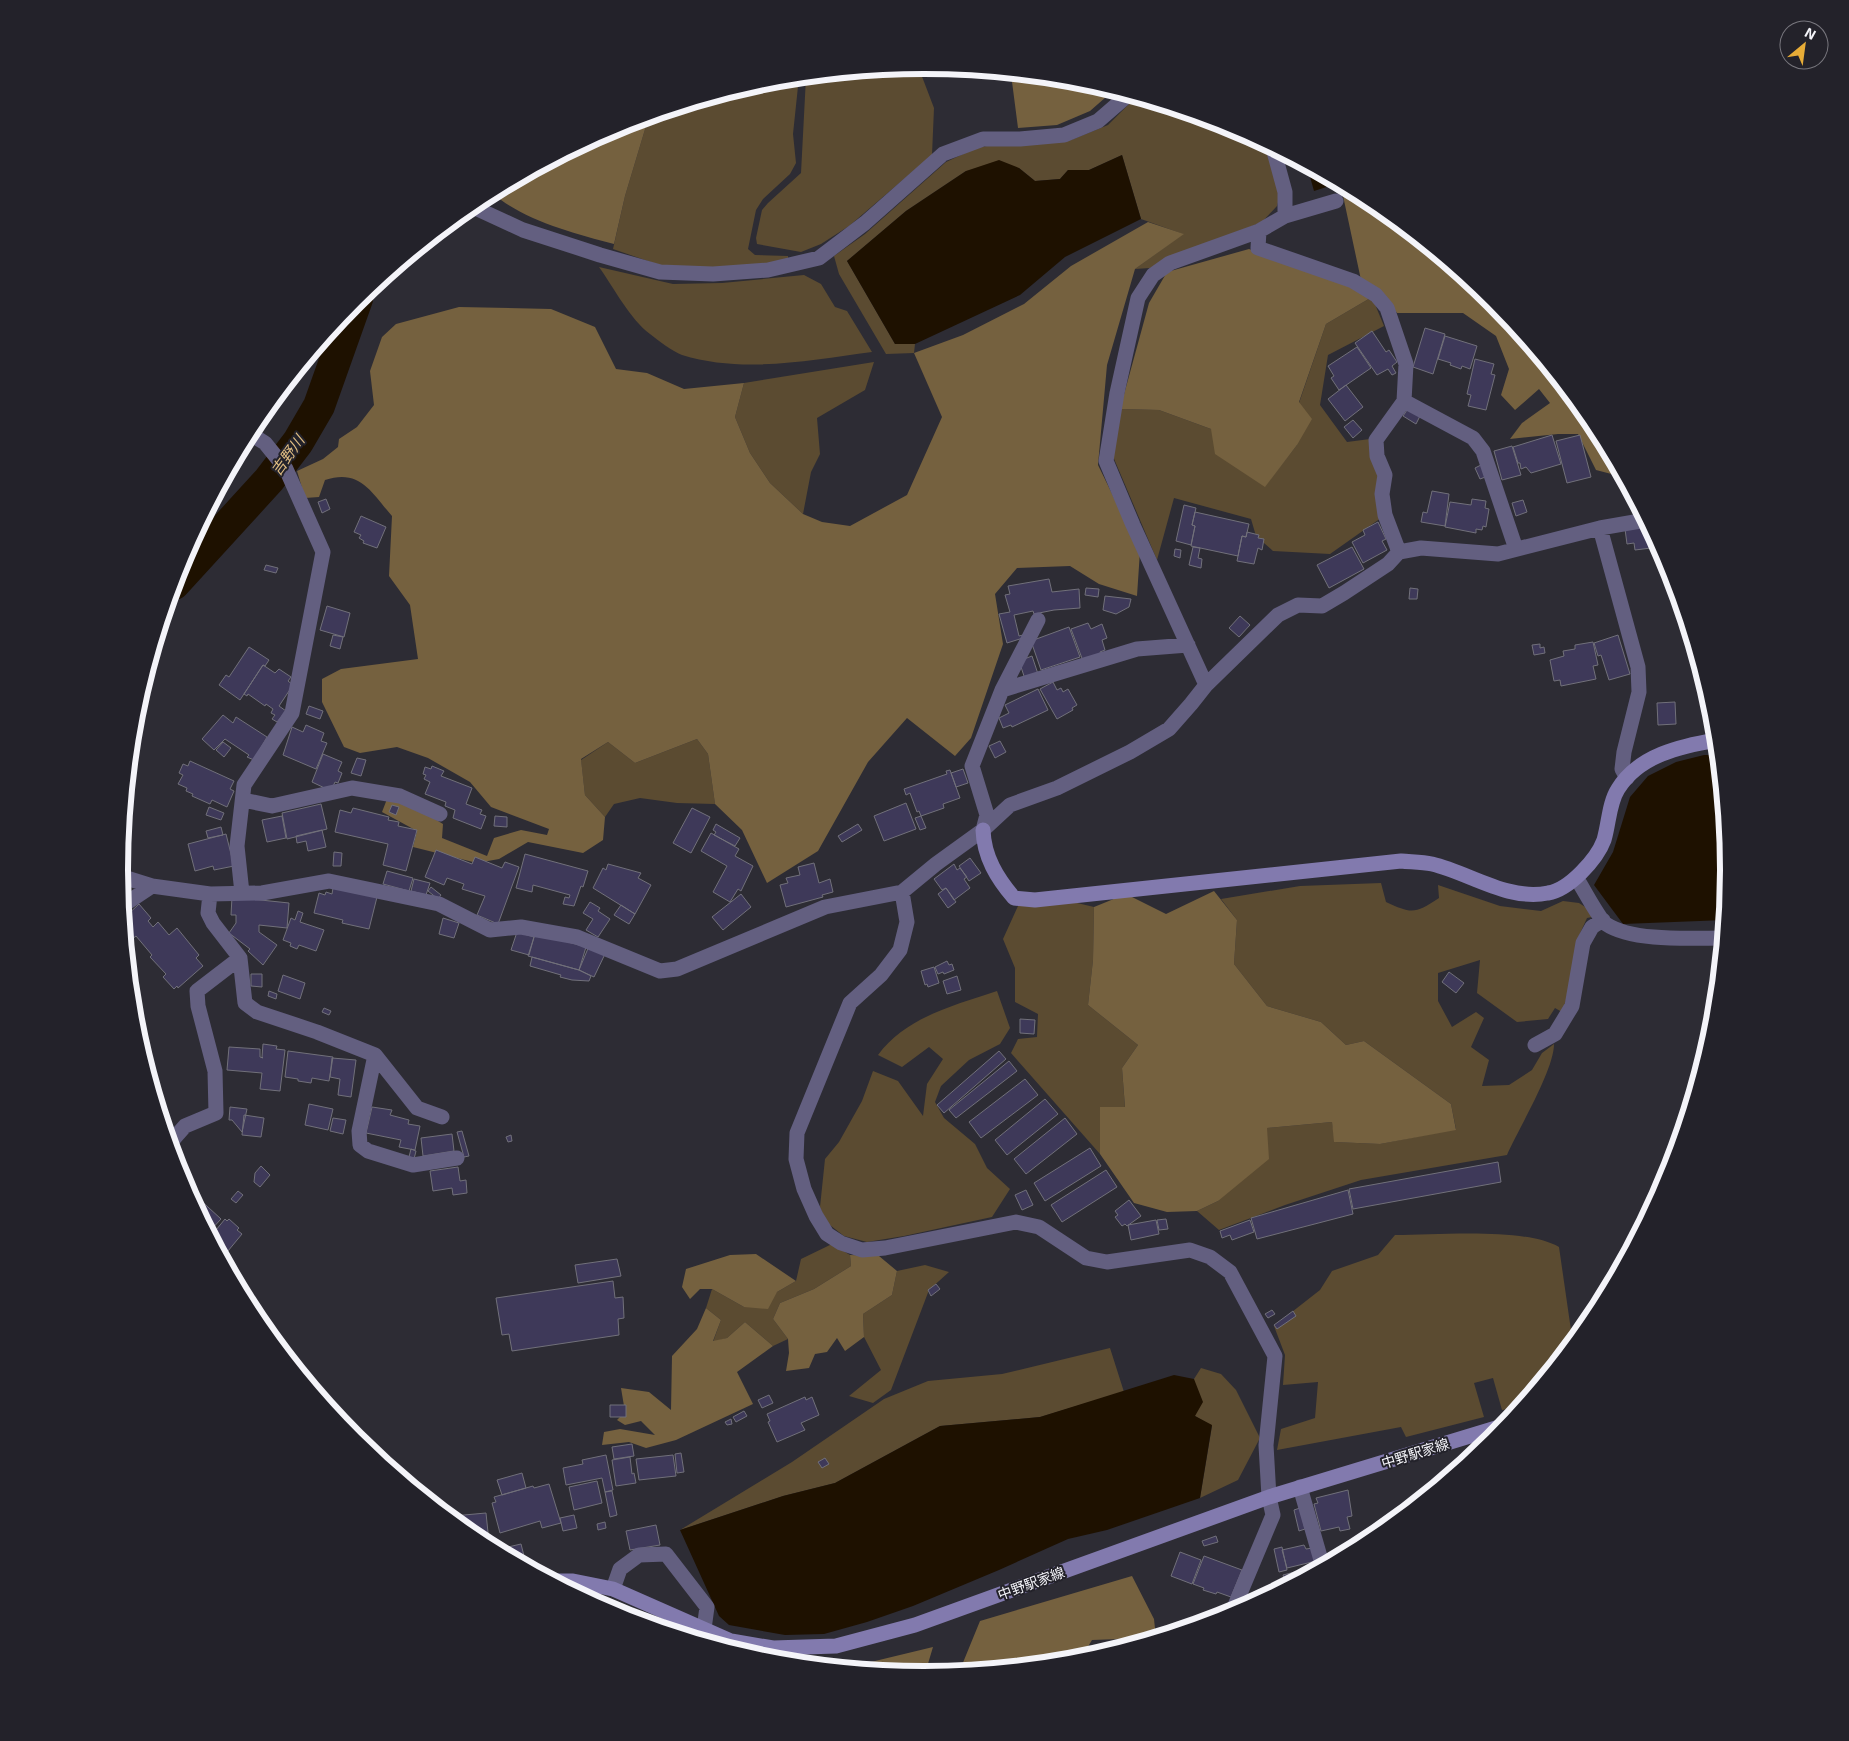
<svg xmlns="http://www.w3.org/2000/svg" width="1849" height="1741" viewBox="0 0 1849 1741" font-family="'Exo 2','Noto Sans JP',sans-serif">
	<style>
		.green { fill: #5b4b31 }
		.forest { fill: #75613f }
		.water { fill: #1e1100 }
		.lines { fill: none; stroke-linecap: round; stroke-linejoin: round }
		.river { stroke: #1e1100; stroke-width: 32 }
		.building { fill: #3e3959; stroke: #71707a }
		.street { stroke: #635f80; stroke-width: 15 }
		.secondary { stroke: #827aae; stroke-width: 15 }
		.labels { text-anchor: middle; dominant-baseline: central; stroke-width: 4; stroke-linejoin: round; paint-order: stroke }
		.street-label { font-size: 14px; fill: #f4f4f9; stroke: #23222a }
		.water-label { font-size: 15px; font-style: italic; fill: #e0bd83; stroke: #23222a }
		.rim { fill: none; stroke: #f4f4f9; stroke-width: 6 }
	</style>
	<rect width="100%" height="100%" fill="#2d2c34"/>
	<path class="green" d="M918 66 934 108 932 155 849 226 821 244 801 252 757 244 756 238 762 210 768 203 801 173 806 77Z
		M799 77 793 134 796 163 790 174 763 199 756 210 748 249 755 255 788 256V260L740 268H668L613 249 625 196 649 116 768 80Z
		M1136 97 1233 126 1266 144 1281 191 1277 206 1262 222 1150 268 1135 269 1183 234 1141 219 1122 155 1089 170H1068L1060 179 1035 181 1019 168 966 171 906 211 847 261 895 344H915L914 353 886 354 839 274 834 256 865 234 946 162 976 148 998 144H1031L1071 140 1108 125Z
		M599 267 673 284 722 283 804 275 821 284 835 307 847 311 872 352C810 360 744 374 682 355 672 351 659 341 650 334 630 319 614 288 599 267Z
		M1372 297 1384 326 1328 355 1320 405 1347 442 1370 439 1380 476 1381 518 1330 554 1273 551 1256 536 1251 519 1174 498 1157 560 1112 454 1120 409 1159 410 1211 429 1265 486 1297 445 1299 403 1326 324Z
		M874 362 865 390 817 418 820 454 811 472 803 514 770 483 750 453 735 417 744 383Z
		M697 739 708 754 715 804 677 803 640 798 614 804 605 817 585 795 581 760 608 742 635 763Z
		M1381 883 1386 902C1412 914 1415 914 1439 898L1438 885 1500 906 1541 911 1563 901 1579 903 1590 910 1592 917 1587 918 1577 940 1573 980 1562 1012 1555 1008 1548 1019 1517 1022 1477 993 1480 960 1438 973V1001L1452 1027 1476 1012 1484 1018 1471 1047 1489 1060 1482 1086 1509 1085 1532 1070 1542 1053 1554 1044C1554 1070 1519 1128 1507 1155L1361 1180 1285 1205 1219 1230 1197 1211 1218 1201 1267 1128 1332 1122 1335 1142 1380 1144 1456 1129 1451 1104 1364 1041 1346 1045 1321 1022 1267 1006 1234 964 1237 920 1221 899 1300 886Z
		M1073 902 1094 907 1093 960 1088 1005 1138 1045 1122 1068 1125 1108 1100 1107V1154L1011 1053 1018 1039 1037 1037 1038 1014 1015 1002V968L1003 939 1018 906Z
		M997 991 1010 1028 1000 1044 969 1060 941 1086 935 1102 944 1118 975 1144 987 1168 1010 1189 992 1217 904 1236 867 1242 844 1236 826 1222 820 1207 825 1159 839 1142 862 1101 873 1071 898 1081 923 1116 927 1084 943 1059 929 1047 902 1067 878 1055C906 1017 955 1005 997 991Z
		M1395 1235C1438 1235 1524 1227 1559 1247L1573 1344 1522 1406 1502 1410 1493 1378 1474 1383 1484 1417 1406 1437 1401 1427 1277 1450 1281 1429 1315 1418 1318 1382 1283 1385 1285 1355 1274 1326 1320 1290 1332 1271 1378 1255Z
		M832 1244 850 1255 851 1266 814 1289 780 1303 773 1319 788 1339 773 1346 745 1322 727 1338 713 1342 721 1320 706 1308 712 1289 744 1307 777 1292 796 1281 801 1259Z
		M925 1265 949 1272 929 1290 891 1390 873 1403 849 1396 881 1370 864 1337 863 1314 892 1295 897 1271Z
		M1110 1348 1124 1392 1040 1417 940 1426 835 1483 783 1496 680 1530 792 1462 884 1399 928 1381 1002 1374Z
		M1201 1368 1221 1374 1236 1390 1260 1438 1238 1480 1200 1498 1212 1426 1195 1416 1194 1379Z"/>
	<path class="forest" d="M1011 74 1082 81 1114 90 1090 111 1057 125 1018 128Z
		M649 116 625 196 614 244C573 233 525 221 492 193L617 126Z
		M1347 187 1372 201 1494 301 1594 423 1623 477 1596 470 1578 434H1558L1510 439 1522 423 1550 403 1539 389 1515 410 1501 395 1509 369 1496 336 1463 313H1397L1382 293 1361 280 1342 191Z
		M1148 222 1184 234 1135 269 1107 365 1098 465 1140 551 1137 596 1099 584 1070 566 1017 568 995 594 1003 644 971 738 955 756 907 718 868 762 818 851 767 883 742 830 715 804 708 754 697 739 635 763 608 742 581 759 585 795 605 817 603 840 583 853 528 842 499 859 477 863 413 847 417 831 382 812 387 799 418 809 443 824 442 838 487 856 494 838 521 830 547 835 549 829 491 807 470 782 428 758 397 747 360 753 344 747 322 702V679L341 669 418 659 410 605 389 576 392 516C372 493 360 468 325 480L319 497 305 498 297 471 323 459 338 447 339 439 357 427 374 405 370 371 382 337 396 324 459 307 551 309 595 327 616 369 647 373 684 389 744 383 735 417 750 453 770 483 803 514 822 522 850 526 907 495 942 417 914 353 963 335 1024 304 1071 266Z
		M1249 249 1346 284 1372 297 1326 324 1299 402 1312 419 1297 445 1265 487 1215 454 1211 429 1159 410 1120 409 1149 303 1167 272Z
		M1214 891 1237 920 1234 964 1267 1006 1321 1022 1346 1045 1364 1041 1451 1104 1456 1130 1380 1144 1334 1142 1332 1122 1267 1128 1269 1159 1218 1201 1197 1211 1167 1212 1134 1203 1100 1154V1107H1125L1122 1068 1138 1045 1088 1005 1093 960 1094 907 1126 894 1166 914Z
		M756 1254 796 1281 777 1292 768 1309 744 1307 712 1289H700L690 1299 682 1287 686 1269 730 1255Z
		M850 1255 879 1256 897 1271 892 1295 863 1314 864 1337 845 1351 837 1338 827 1352 815 1354 809 1368 786 1371 789 1353 788 1339 773 1319 780 1303 814 1289 851 1266Z
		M706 1308 721 1320 713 1341 727 1338 745 1322 773 1346 737 1372 753 1404 676 1440 646 1448 629 1442 602 1445 604 1432 620 1429 655 1435 641 1421 625 1425 617 1420 625 1412 621 1388 649 1392 671 1410 672 1356 697 1329Z
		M1132 1576 1154 1619 1156 1638 1125 1647 1121 1639 1092 1640 1081 1658H1023L1017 1667 924 1676 846 1668 933 1647 927 1667 962 1665 980 1621Z"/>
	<path class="water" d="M1122 155 1141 219 1065 257 1020 295 915 344H895L847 261 906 211 966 171 999 160 1019 168 1035 181 1060 179 1068 170H1089Z
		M1307 166 1339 183 1314 191Z
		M1704 755H1719L1730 871 1725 920 1623 924 1594 885 1613 852 1630 797 1648 776 1676 762Z
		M1174 1375 1194 1379 1203 1402 1195 1416 1212 1425 1200 1498 1107 1530 1068 1539 999 1570 913 1606 867 1622 824 1634 785 1635 729 1625 719 1616 680 1530 783 1496 835 1483 940 1426 1040 1417Z"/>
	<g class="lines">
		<path class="river" d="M174 584 269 480 298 442 319 406 357 299"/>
	</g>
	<path class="building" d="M1425 328 1445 334 1433 374 1413 367Z
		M1372 331 1386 352 1389 350 1397 362 1392 366 1396 373 1392 375 1388 369 1377 375 1355 343Z
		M1445 336 1477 346 1470 369 1462 366 1461 369 1450 365 1451 363 1438 359Z
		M1357 347 1371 368 1339 390 1331 378 1334 376 1328 366Z
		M1475 359 1494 364 1491 374 1495 375 1486 410 1468 406 1471 395 1467 394Z
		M1346 385 1363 407 1345 421 1328 399Z
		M1409 407 1421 414 1416 424 1403 416Z
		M1353 420 1362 430 1353 438 1344 427Z
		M1552 435 1561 464 1531 473 1526 467 1521 469 1520 463H1518L1513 447Z
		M1580 435 1591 477 1567 483 1556 441Z
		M1512 446 1521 475 1502 480 1494 451Z
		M1483 464 1488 476 1480 479 1475 468Z
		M1432 491 1449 494 1445 526 1421 522 1423 512 1427 513Z
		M326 499 330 509 322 513 318 502Z
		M1472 499 1486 501 1485 508 1489 509 1486 527 1483 526 1482 530 1476 529V533L1445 527 1450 502 1471 505Z
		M1523 500 1527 512 1516 516 1512 503Z
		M1184 505 1196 508 1192 525 1195 526 1191 545 1176 541Z
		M1195 512 1249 524 1246 537 1242 536 1238 556 1191 546 1195 526 1192 525Z
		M361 516 386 527 377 548 363 543 364 541 359 538 361 535 354 532Z
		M1378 522 1386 539 1382 541 1387 550 1363 563 1352 542 1365 535 1363 530Z
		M1648 524 1662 550 1651 551V548L1635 550 1634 543 1627 544 1625 529Z
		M1247 532 1259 535 1258 538 1264 539 1262 550 1258 548 1254 564 1237 561 1242 536 1246 537Z
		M1193 547 1200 548 1198 558 1202 559 1201 568 1189 565Z
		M1352 547 1364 569 1329 588 1317 565Z
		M1175 549 1181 550 1180 558 1174 556Z
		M266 565 278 568 276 573 264 570Z
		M1049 579 1052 592 1079 589 1080 608 1054 610 1034 614 1033 611 1014 615 1019 636 1023 635V638L1007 643 999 614 1010 612 1005 595 1010 594 1008 586Z
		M1086 588 1099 589 1098 597 1085 595Z
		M1410 588 1418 589 1417 599H1409Z
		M1105 596 1131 599 1129 607 1116 614 1103 610Z
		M327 606 350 613 344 637 320 630Z
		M1684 614 1688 626 1680 628 1677 616Z
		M1240 616 1250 625 1239 637 1229 628Z
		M1088 623 1091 629 1102 624 1107 638 1102 640 1105 650 1100 652 1102 658 1083 661 1071 629Z
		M1069 627 1080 657 1041 670 1031 641Z
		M333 635 343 637 340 649 330 646Z
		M1618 635 1630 674 1609 680 1601 655 1598 656 1594 643Z
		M1593 642 1598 665 1593 666 1596 679 1561 686 1560 680 1554 681 1550 660 1564 656 1563 651 1575 649V645Z
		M1540 644V648L1544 647 1545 653 1534 655 1532 645Z
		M249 647 269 660 265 666 263 665 240 700 219 685 226 675 229 677Z
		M1032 656 1039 677 1026 682 1019 661Z
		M263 665 275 673 279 669 291 677 288 681 293 685 279 706 286 711 277 722 272 719 275 715 271 713 273 709 266 704 265 706 248 694 247 696 244 694Z
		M1053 682 1057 690 1061 688 1063 692 1068 689 1077 705 1072 708 1073 710 1057 719 1040 689Z
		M1704 685H1706L1711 702H1706Z
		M1038 689 1048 710 1012 727 1011 725 1003 728 999 718 1009 713 1005 705Z
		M1675 702 1676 724 1658 725 1657 703Z
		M309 706 323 711 320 719 306 714Z
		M223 715 233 723 236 717 267 737 254 760 247 757 249 755 225 739 214 750 202 739Z
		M306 725 324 733 321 741 327 743 316 769 283 755 292 727 303 732Z
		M1000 741 1006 752 995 758 989 746Z
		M223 742 231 748 224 757 216 750Z
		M323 754 342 762 338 771 342 773 338 783 335 782 331 791 312 782Z
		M357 758 366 760 361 776 351 773Z
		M190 761 234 781 230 789 234 791 227 807 212 800 210 804 192 796 193 794 186 791 187 788 178 784 183 775 179 773 183 764 188 766Z
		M432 766 444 771 441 776 472 788 466 804 482 810 480 814 486 816 481 829 453 818 455 810 445 806 446 802 425 794 430 782 424 779 426 775 423 774 425 767 431 769Z
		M963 769 968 783 956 787 951 773Z
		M950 770 960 798 943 804 944 808 921 816 919 811 917 812 910 793 906 795 904 789 947 774 946 771Z
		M906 803 916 829 884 841 874 816Z
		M321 804 327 829 287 839 282 813Z
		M392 805 399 807 396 815 389 812Z
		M209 807 224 813 221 820 206 815Z
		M353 808 389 817 388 820 399 822 398 826 417 830 406 871 383 865 388 844 335 832 340 810 351 813Z
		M692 808 710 817 691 853 673 843Z
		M282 816 286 838 267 842 262 820Z
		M495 816 507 817V827L494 826Z
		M921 816 926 828 920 830 915 818Z
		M716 824 740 838 735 846 714 835 716 832 713 830Z
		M858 824 862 830 842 842 838 836Z
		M221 827 223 835 208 838 206 831Z
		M322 830 326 847 308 851 306 841 297 843 296 836Z
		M711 833 739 849 735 856 753 866 741 891 738 889 730 902 713 892 727 866 701 851Z
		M226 834 234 866 214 870 213 866 195 871 188 844Z
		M436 850 472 864 475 857 502 868 505 862 519 867 498 924 477 915 485 896 462 889 464 884 447 878 444 885 425 877Z
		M334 852 342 853 341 866H333Z
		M525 854 588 871 583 887 581 886 574 906 563 904 565 897 569 898 570 895 533 885 532 892 516 888Z
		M970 858 981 873 969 881 959 866Z
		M814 863 819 883 830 879 833 892 822 895 823 897 786 907 780 885 788 883 786 878 800 875 798 867Z
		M608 864 641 873 638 878 651 885 635 914 593 888 603 868 606 870Z
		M954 864 957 870 960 868 967 877 964 879 970 888 954 900 946 888 942 890 934 879Z
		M387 871 413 878 409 891 383 884Z
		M414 879 430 883 426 895 411 891Z
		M431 887 441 895 438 899 428 891Z
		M333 888 377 897 369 929 342 923 343 920 314 913 319 893 325 895 326 892 332 894Z
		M946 888 956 902 948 908 938 894Z
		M741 894 751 907 723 930 712 917Z
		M232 897 289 903 287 928 259 925V932L277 945 263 965 248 951 250 949 229 933 236 923V915H231Z
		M590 902 600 908 598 911 610 919 598 937 586 930 593 919 583 913Z
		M139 904 151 918 148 921 153 927 158 922 169 935 177 928 199 955 196 958 203 966 178 988 177 986 174 989 163 977 166 974 150 957 152 955 136 936 126 944 124 918Z
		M621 905 635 914 629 924 614 915Z
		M298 911 303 913 300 922 324 930 316 951 299 945 297 949 290 946 291 943 283 940 291 918 295 920Z
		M443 918 459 923 454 938 439 934Z
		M517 932 534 937 529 955 511 950Z
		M535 934H539L586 947 579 970 528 956Z
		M589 946 605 954 594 977 579 970Z
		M532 957 579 970 591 976 589 981 572 980 560 977 561 975 530 966Z
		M947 961 949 965 952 964 954 970 944 974 943 972 938 974 935 967Z
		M934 967 939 983 928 987 927 984 925 985 921 971Z
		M1449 972 1464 983 1456 993 1442 982Z
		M251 974H262V987L251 986Z
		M283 975 305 983 300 999 278 991Z
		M957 976 961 990 947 994 943 981Z
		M269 991 277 994 276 999 268 996Z
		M324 1008 331 1011 329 1015 322 1012Z
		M1020 1019 1035 1020 1034 1034 1020 1033Z
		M263 1044 277 1046 276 1049 285 1050 280 1091 260 1089 262 1073 227 1070 229 1047 260 1049V1057L263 1058 262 1057Z
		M288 1051 333 1057 329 1081 312 1078 311 1083 298 1081V1079L285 1077Z
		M999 1051 1006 1059 944 1113 937 1105Z
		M332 1058 356 1060 351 1097 338 1095 340 1079 330 1077Z
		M1009 1061 1017 1071 956 1118 949 1110Z
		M1025 1079 1038 1095 981 1138 969 1122Z
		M1045 1099 1058 1114 1007 1155 995 1140Z
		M309 1104 333 1109 328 1130 305 1125Z
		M230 1107 247 1109 242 1132 232 1120H229Z
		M372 1107 392 1110 390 1115 409 1120 408 1124 420 1126 415 1150 399 1147 401 1140 366 1133Z
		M244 1115 264 1118 261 1137 242 1135Z
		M333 1118 346 1120 343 1134 330 1131Z
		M1065 1118 1077 1134 1026 1174 1014 1159Z
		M462 1131 469 1156 464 1157 457 1132Z
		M452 1134 454 1151 423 1156 421 1138Z
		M511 1135 512 1141 508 1142 506 1137Z
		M1090 1148 1101 1166 1045 1201 1034 1183Z
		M411 1149 416 1151 414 1159 409 1157Z
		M1498 1162 1501 1182 1353 1209 1349 1189Z
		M261 1166 270 1175 260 1187 254 1182 255 1173Z
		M458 1167 460 1181 466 1180 467 1193 453 1195 452 1188 433 1191 430 1171Z
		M1106 1170 1117 1187 1062 1222 1051 1205Z
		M184 1185 221 1219 209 1232Z
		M1026 1190 1033 1205 1022 1210 1015 1195Z
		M1348 1190 1353 1214 1257 1239 1251 1218Z
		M238 1191 243 1195 236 1203 231 1199Z
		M1129 1200 1141 1216 1127 1226 1125 1224 1122 1226 1115 1217 1118 1215 1115 1211Z
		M225 1219 227 1221 229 1219 239 1228 237 1230 242 1234 223 1257 211 1236Z
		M1166 1219 1168 1229 1159 1230 1157 1220Z
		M1156 1220 1159 1234 1131 1240 1128 1225Z
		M1250 1220 1254 1232 1232 1240 1230 1235 1222 1238 1220 1231Z
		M617 1259 621 1276 578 1283 575 1265Z
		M613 1281 615 1298 623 1297 624 1318 618 1319 619 1335 512 1351 509 1334 502 1335 496 1298Z
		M936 1284 940 1289 931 1296 928 1290Z
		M1272 1310 1275 1314 1268 1318 1265 1314Z
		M1293 1311 1296 1316 1277 1329 1274 1325Z
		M769 1395 773 1403 762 1408 758 1400Z
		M805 1397 806 1400 812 1397 819 1415 801 1423 805 1430 777 1442 768 1422 770 1421 767 1414Z
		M610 1405H626V1417H610Z
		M744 1411 747 1416 736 1422 733 1417Z
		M731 1419 732 1424 727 1425 725 1422Z
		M632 1444 634 1456 614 1459 612 1447Z
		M681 1453 684 1472 677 1473 675 1454Z
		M606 1455 613 1490 605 1492 602 1478 566 1485 563 1468 583 1464 582 1460Z
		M673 1455 676 1476 639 1480 636 1459Z
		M630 1457 632 1474 634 1473 636 1483 616 1486 612 1460Z
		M825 1458 829 1464 822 1468 818 1462Z
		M522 1473 526 1488 502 1495 497 1480Z
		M597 1481 602 1503 574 1510 569 1487Z
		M549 1484 561 1523 542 1528 540 1521 500 1533 492 1503 496 1502 494 1497 533 1486 534 1488Z
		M1348 1490 1352 1516 1347 1517 1350 1529 1340 1531 1339 1527 1321 1531 1314 1504 1318 1503 1316 1498Z
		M612 1491 617 1515 610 1517 605 1492Z
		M1300 1508 1305 1529 1299 1531 1294 1510Z
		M486 1513 489 1542H481L477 1540 453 1521V1516Z
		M574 1515 577 1528 563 1531 560 1518Z
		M605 1522 606 1528 598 1530 597 1524Z
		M656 1525 660 1545 630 1550 626 1531Z
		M1216 1536 1218 1542 1204 1546 1202 1541Z
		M1369 1536 1371 1541 1359 1547 1358 1538Z
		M521 1544 524 1556 511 1558 508 1547Z
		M1304 1545 1306 1549 1313 1548 1316 1561 1287 1568 1282 1550Z
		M1282 1547 1287 1570 1279 1572 1274 1549Z
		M1356 1549 1337 1559 1336 1554Z
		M1180 1552 1201 1560 1192 1584 1171 1576Z
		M1204 1556 1242 1570 1231 1597 1217 1592 1216 1594 1203 1590 1204 1588 1193 1584Z
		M1310 1568 1311 1573 1286 1586 1283 1575Z
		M1256 1602 1241 1610 1240 1606Z"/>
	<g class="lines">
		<path class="street" d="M471 206 523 230 600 255 660 272 713 274 768 270 819 258 865 223 943 154 983 139H1020L1064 135 1098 121 1128 95
			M1285 216 1336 201
			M1259 231 1258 248 1353 281 1376 295 1387 308 1406 364 1404 401 1376 440 1377 456 1385 475 1382 494 1385 515 1399 552
			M1404 401 1473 438 1483 451 1516 549
			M1600 528 1638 667 1639 692 1624 752 1622 769 1627 778
			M1206 685 1133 525 1106 461 1117 393 1138 298 1153 275 1170 263 1259 231 1285 216V192L1273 148
			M1002 690 1137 649 1188 645
			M243 800 272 806 352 788 400 796 440 814
			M983 830 987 815 972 766 1002 690 1038 620
			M120 876 152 886 210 894 262 893 329 881 439 904 490 930 521 927 577 937 660 971 677 969 825 907 902 892 936 864 983 830 1010 805 1057 788 1130 752 1169 729 1191 704 1206 685 1278 615 1298 605 1322 606 1344 593 1388 564 1399 552 1421 548 1498 554 1600 528 1646 520
			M1577 879C1583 888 1599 919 1606 924 1632 942 1693 938 1723 938
			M902 892 907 922 900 950 881 975 850 1003 797 1133 796 1159 804 1189 816 1216 827 1234 841 1243 862 1250 885 1248 1016 1222 1039 1227 1086 1258 1107 1262 1190 1250 1210 1257 1230 1272 1275 1356 1266 1445 1269 1497 1273 1515 1231 1615
			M242 893 237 846 244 785 292 713 323 552 286 469 265 443 249 433
			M210 894 208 913 213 923 240 958 245 1003 257 1012 317 1032 375 1055 417 1108 442 1117
			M122 906 152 886
			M1535 1045 1555 1034 1572 1006 1583 943 1592 927 1603 920
			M375 1055 359 1131 360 1145 368 1151 413 1165 457 1158
			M170 1143 185 1126 216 1113 215 1071 198 1006 197 991 240 958
			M1300 1487 1323 1567
			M613 1589 620 1569 639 1555 666 1554 707 1607 704 1629"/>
		<path class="secondary" d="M983 830C984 857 997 878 1014 898L1035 900 1401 861C1411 862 1422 862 1432 864 1470 873 1507 901 1548 893 1569 890 1597 859 1604 840 1609 823 1609 803 1618 789 1639 755 1681 746 1717 740
			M553 1581H573L613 1589 731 1641 773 1648 836 1646 915 1625 1269 1497 1506 1425"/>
	</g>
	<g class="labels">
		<g class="street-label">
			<text transform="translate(1415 1453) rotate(-17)">中野駅家線</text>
			<text transform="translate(1031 1583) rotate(-20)">中野駅家線</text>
		</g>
		<g class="water-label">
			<text transform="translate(287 455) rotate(-54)">吉野川</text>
		</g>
	</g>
	<path d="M0 0H1849V1741H0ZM128 870a796 796 0 1 1 1592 0a796 796 0 1 1-1592 0Z" fill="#23222a" fill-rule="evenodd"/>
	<path class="rim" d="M128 870a796 796 0 1 1 1592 0a796 796 0 1 1-1592 0Z"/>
	<g transform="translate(1804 45) rotate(29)"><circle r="24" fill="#23222a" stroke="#77767d"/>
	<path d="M0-4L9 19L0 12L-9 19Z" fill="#e7ac37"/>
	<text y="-8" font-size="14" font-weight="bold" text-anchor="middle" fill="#f4f4f9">N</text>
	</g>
</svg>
